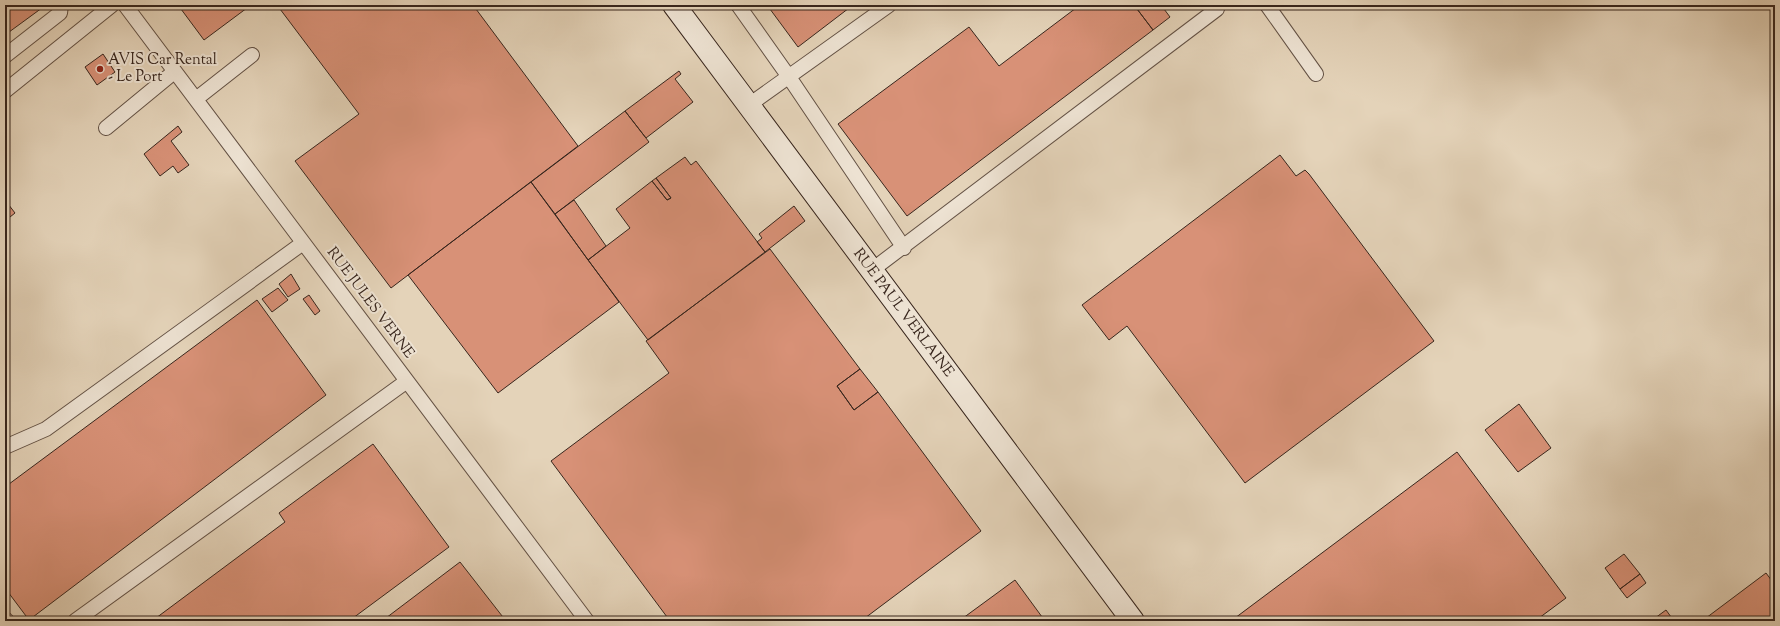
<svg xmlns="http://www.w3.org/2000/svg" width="1780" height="626" viewBox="0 0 1780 626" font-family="'Sorts Mill Goudy',serif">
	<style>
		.building { fill: #d89177; stroke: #38261d }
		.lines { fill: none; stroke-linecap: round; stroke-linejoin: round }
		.lane-casing { stroke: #635144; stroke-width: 16 }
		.secondary-casing { stroke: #38261d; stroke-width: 24 }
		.lane { stroke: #ede2d2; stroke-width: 14 }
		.secondary { stroke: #ede2d2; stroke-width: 22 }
		.poi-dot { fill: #8f2418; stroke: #ede2d2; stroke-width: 1.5 }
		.labels { text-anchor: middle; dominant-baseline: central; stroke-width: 4; stroke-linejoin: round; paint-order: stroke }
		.poi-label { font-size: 15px; fill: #38261d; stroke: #ede2d2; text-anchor: start }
		.street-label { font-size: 15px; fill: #38261d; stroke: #ede2d2 }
	</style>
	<rect width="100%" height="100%" fill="#e4d3b9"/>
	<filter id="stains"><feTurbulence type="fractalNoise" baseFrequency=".005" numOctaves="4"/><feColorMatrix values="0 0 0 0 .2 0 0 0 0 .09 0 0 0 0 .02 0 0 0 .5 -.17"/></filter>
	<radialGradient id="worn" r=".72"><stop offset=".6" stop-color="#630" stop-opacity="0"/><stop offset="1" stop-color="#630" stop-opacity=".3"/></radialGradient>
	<path class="building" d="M5 5H46L5 35Z
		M178 5H251L204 40Z
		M277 5H473L578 146 391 288 295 161 359 114Z
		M767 5H853L798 47Z
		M1080 5H1134L1153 30 907 216 838 124 969 27 999 66Z
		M1134 5H1161L1170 17 1153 30Z
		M103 54 115 72 97 85 85 67Z
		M679 71 681 74 675 79 693 102 646 138 625 111Z
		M625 111 649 142 555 214 531 182Z
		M178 126 182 132 171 141 189 165 178 173 173 166 160 176 144 154Z
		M1280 155 1296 176 1305 170 1309 174 1434 341 1245 483 1127 326 1109 340 1082 305Z
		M685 157 691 165 696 161 765 252 648 340 588 260 630 228 616 209 652 181 667 200 671 198 656 178Z
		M656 178 671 198 667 200 652 181Z
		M531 182 619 302 498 393 408 275Z
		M5 200 15 213 5 221Z
		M574 200 606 246 588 260 555 214Z
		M794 206 805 221 765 252 757 242 762 238 759 234Z
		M770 249 860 369 837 386 854 410 878 392 981 531 861 621H670L551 461 669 373 646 341Z
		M291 274 300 289 288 297 279 284Z
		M278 288 288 300 272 312 262 299Z
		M309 295 320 311 315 315 303 299Z
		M257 300 326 395 29 620 5 588V487Z
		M860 369 878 392 854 410 837 386Z
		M1519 404 1551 448 1518 472 1485 430Z
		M373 444 449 547 349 621H152L285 522 279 513Z
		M1457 452 1566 598 1535 621H1231Z
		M1624 554 1640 574 1620 589 1605 568Z
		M460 562 506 621H382Z
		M1766 573 1775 585V621H1702Z
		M1640 574 1646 583 1627 598 1620 589Z
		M1015 580 1045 621H959Z
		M1666 610 1674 621H1651Z"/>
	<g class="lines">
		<defs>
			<path id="lane" d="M125 5 587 621
				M738 5 789 77 904 248
				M1267 5 1316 74
				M5 56 60 13 61 5
				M5 91 112 5
				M196 99 252 55
				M749 105 889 5
				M106 128 174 72
				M872 270 1217 9
				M5 447 46 429 303 243
				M5 619 7 621
				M75 621 407 381"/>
			<path id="secondary" d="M674 5 1133 621"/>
		</defs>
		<use href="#lane" class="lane-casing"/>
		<use href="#secondary" class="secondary-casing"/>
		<use href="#lane" class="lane"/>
		<use href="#secondary" class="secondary"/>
	</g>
	<circle class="poi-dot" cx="100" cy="69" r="4"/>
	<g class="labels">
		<g class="poi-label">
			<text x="108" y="60">AVIS Car Rental<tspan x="108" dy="17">- Le Port</tspan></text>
		</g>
		<g class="street-label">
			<text transform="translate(370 303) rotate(53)">RUE JULES VERNE</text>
			<text transform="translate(903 313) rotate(53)">RUE PAUL VERLAINE</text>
		</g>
	</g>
	<rect width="1780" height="626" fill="none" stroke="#e4d3b9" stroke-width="20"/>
	<rect x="6" y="6" width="1768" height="614" fill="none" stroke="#38261d" stroke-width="2"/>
	<rect x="10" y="10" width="1760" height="606" fill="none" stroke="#38261d"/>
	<rect width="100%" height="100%" filter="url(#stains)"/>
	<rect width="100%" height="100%" fill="url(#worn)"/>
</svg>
